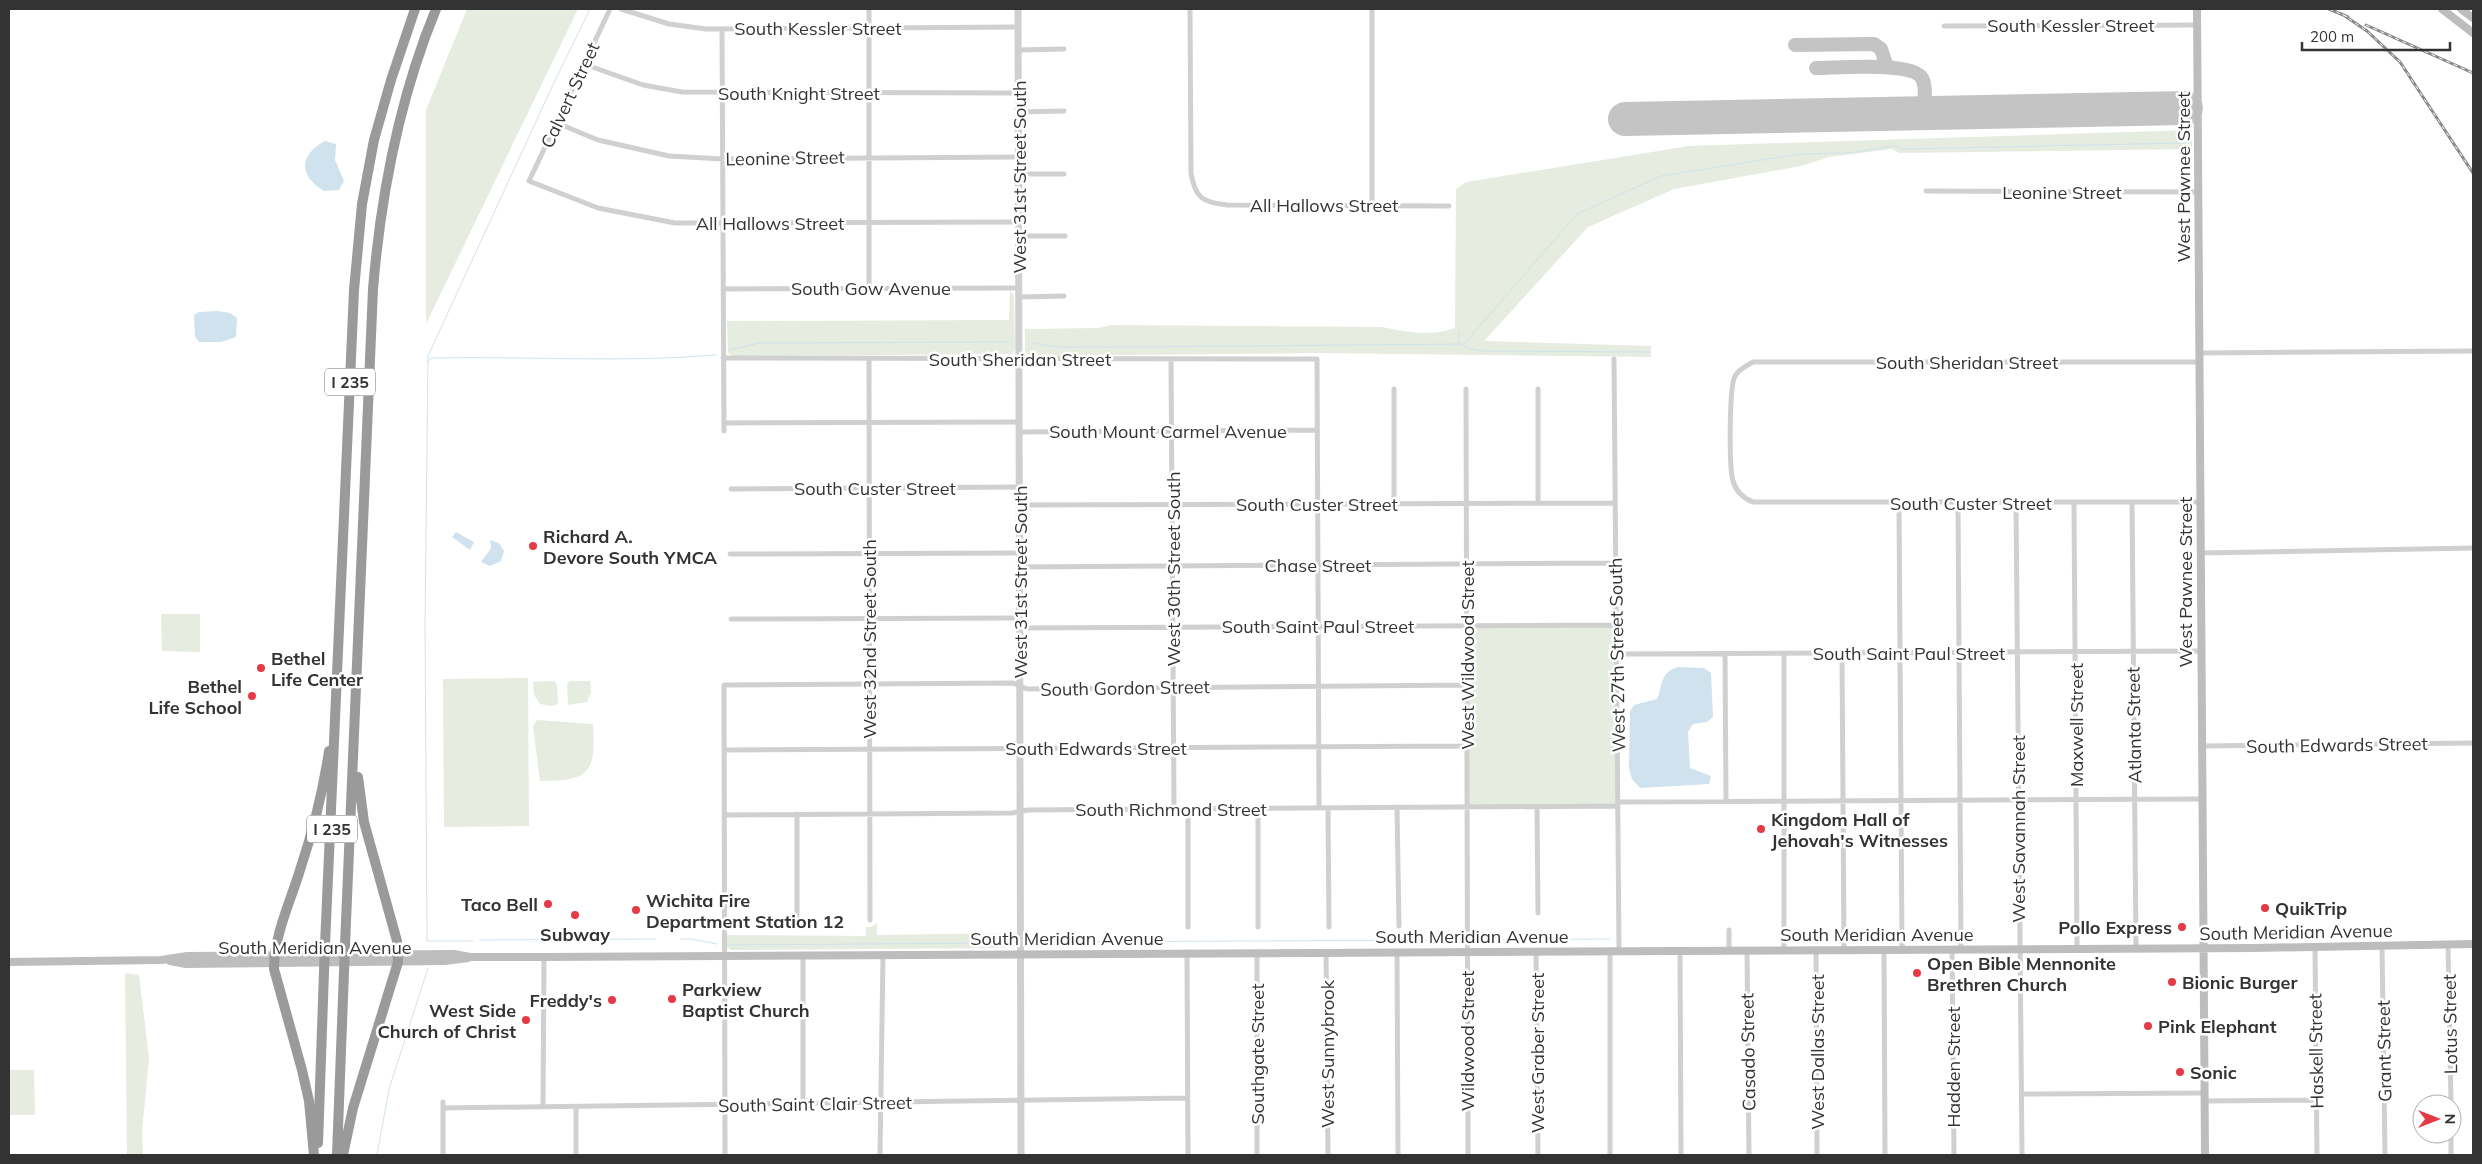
<svg xmlns="http://www.w3.org/2000/svg" width="2482" height="1164" viewBox="0 0 2482 1164" font-family="Mulish,sans-serif">
	<style>
		.green { fill: #e6ecdf }
		.water { fill: #cfe2ee }
		.lines { fill: none; stroke-linecap: round; stroke-linejoin: round }
		.stream { stroke: #cfe2ee; stroke-width: 1 }
		.taxiway { stroke: #c4c4c4; stroke-width: 14 }
		.runway { stroke: #c4c4c4; stroke-width: 34 }
		.minor { stroke: #d0d0d0; stroke-width: 5 }
		.tertiary { stroke: #d0d0d0; stroke-width: 7 }
		.secondary { stroke: #bdbdbd; stroke-width: 8 }
		.motorway { stroke: #9a9a9a; stroke-width: 10 }
		.rail-casing { stroke: #888; stroke-width: 3 }
		.rail { stroke: #fff; stroke-width: 1; stroke-dasharray: 4; stroke-linecap: butt }
		.motorway-bridge { stroke: #9a9a9a; stroke-width: 10 }
		.poi-dot { fill: #e63946; stroke: #fff; stroke-width: 2 }
		.labels { text-anchor: middle; dominant-baseline: central; stroke-width: 5; stroke-linejoin: round; paint-order: stroke }
		.shield { fill: #fff; stroke: #707070; stroke-width: 1 }
		.shield-label { font-size: 16px; font-weight: bold; fill: #333 }
		.street-label { font-size: 18px; fill: #333; stroke: #fff }
		.poi-label { font-size: 18px; font-weight: bold; fill: #333; stroke: #fff; text-anchor: start }
	</style>
	<rect width="100%" height="100%" fill="#fff"/>
	<path class="green" d="M467 9H578L426 324V110Z
		M2192 130V149L1899 153 1892 149 1829 157 1801 166 1674 189 1588 227 1484 341 1651 346V357L1319 353 1032 356 1027 355 1025 351V329L1098 328 1111 325 1382 327C1406 332 1431 337 1455 328L1456 189 1466 182 1689 146Z
		M1010 291 1014 295 1015 350 1012 354 732 356 728 353 727 321 1009 320Z
		M161 614H200V652L162 651Z
		M1467 625H1616L1618 806 1468 807Z
		M528 678 529 826 444 827 443 679Z
		M554 681 557 684 558 704 551 706 540 704 534 695 533 682Z
		M570 681H590L591 692 587 702 568 705 567 684Z
		M537 720 593 724C596 773 590 781 540 781L533 726Z
		M877 923V935L1014 933V940L1009 947 1002 948 731 950 727 947V935L866 936V927H871Z
		M125 973 139 975 149 1058 142 1132 143 1155H127Z
		M9 1070H34L35 1115H9Z"/>
	<path class="water" d="M325 141 336 144 335 160 344 181 339 190 324 191C298 175 299 155 325 141Z
		M218 311 230 313 237 318 236 337 221 342H199L195 336 194 315 199 312Z
		M456 532 474 542 470 550 452 537Z
		M490 540 499 543 504 551 501 561 490 566 481 562 491 548Z
		M1679 667 1704 668 1711 673 1713 717 1707 722 1693 724 1688 732 1690 768 1711 776 1709 784 1640 788 1632 779 1629 768 1630 711 1634 705 1657 699C1663 685 1660 671 1679 667Z"/>
	<g class="lines">
		<path class="stream" d="M1459 332V344
			M1033 343 1055 347H1133L1462 344 1467 348 1483 351 1649 352
			M1463 345 1577 214 1661 176 1800 154 1848 153 1893 146 1902 149 2185 143
			M730 350 759 343 1008 342
			M428 361 432 358C526 356 622 363 716 355
			M681 939H691L717 944
			M480 940 655 939
			M1473 940 1610 939
			M473 941H427L425 624 428 356 551 89 590 9
			M1036 942 1465 940
			M728 945 1006 943
			M377 1155 389 1089 428 968"/>
		<path class="taxiway" d="M1795 45 1874 44 1881 49 1887 67
			M1816 68C1836 68 1911 61 1922 78 1927 87 1924 103 1924 113"/>
		<path class="runway" d="M1625 119 2186 108"/>
		<path class="minor" d="M610 9 529 181 598 208 675 223 1018 222
			M621 9 669 24 706 29 1018 27
			M869 9V288
			M1190 9 1191 173C1195 198 1203 203 1228 205L1449 206
			M1372 9V206
			M1944 26 2197 25
			M722 29 724 431
			M1018 50 1064 49
			M584 64 643 85 682 92 1018 93
			M1018 112 1064 111
			M557 123 598 140 669 156 723 159 1018 157
			M1018 174H1064
			M1926 191 2198 192
			M1019 236H1065
			M723 289 1019 288
			M1019 297 1064 296
			M2199 353 2473 351
			M723 358 1317 359 1319 808
			M869 359 870 920
			M1171 359 1174 808
			M1614 359 1619 950
			M2199 362H1753C1746 366 1739 369 1735 376 1729 387 1729 468 1733 481 1736 492 1743 498 1753 502H2200
			M1394 389V503
			M1466 389 1468 1155
			M724 423 1019 422
			M1019 432 1317 430
			M731 489 1019 487
			M2132 502 2136 948
			M1538 503V389
			M1899 503 1902 949
			M1958 503 1961 949
			M2016 503 2022 1155
			M2074 503 2077 948
			M1019 505 1615 503
			M2200 553 2473 548
			M730 554 1019 553
			M1019 567 1616 563
			M731 619 1020 618
			M1019 628 1616 625
			M1842 653 1844 949
			M1617 654 2201 651
			M1725 654 1726 801
			M1784 654V949
			M2202 746 2473 743
			M725 750 1468 746
			M1618 802 2202 799
			M1397 807 1399 926
			M1537 807 1538 913
			M1188 808V927
			M1328 808 1329 927
			M797 814V922
			M724 815 1012 813 1027 810 1618 806
			M1258 927V808
			M1729 930V949
			M2448 945 2451 1104
			M2382 946 2385 1155
			M2315 947 2317 1155
			M1747 949 1749 1155
			M1816 949 1817 1155
			M1884 949 1885 1155
			M1952 949 1954 1155
			M1610 950V1155
			M1680 950 1681 1155
			M1397 951 1398 1155
			M1536 951 1538 1155
			M1187 952 1188 1155
			M1257 952V1155
			M1326 952 1328 1155
			M2022 1094 2205 1093
			M2205 1101 2317 1100
			M443 1102V1155
			M803 1104V955
			M543 1107 544 957
			M576 1107V1155
			M443 1108 1187 1098
			M2451 1134V1155
			M725 1155 724 685 1013 683 1027 689 1467 685
			M880 1155 883 955"/>
		<path class="tertiary" d="M1018 9 1021 1155"/>
		<path class="secondary" d="M2197 9 2205 1155
			M2442 9 2473 33
			M2461 9 2473 18
			M170 961 186 964 445 961 468 958
			M9 962 161 960 187 956 454 954 470 957H544L2253 948 2473 944"/>
		<path class="motorway" d="M325 945 354 290 362 204 374 140 391 80 415 9
			M345 945 373 289C381 192 399 99 436 9
			M318 1143 324 972
			M314 1155 309 1101 302 1070 274 969C274 935 290 903 300 870 313 831 323 792 329 751
			M337 1155 344 972
			M343 1155 353 1108 398 962 397 941 364 822 358 777"/>
		<defs>
			<path id="rail" d="M2329 9 2348 17
				M2342 14 2367 31 2400 62 2473 173
				M2366 25 2473 73"/>
		</defs>
		<use href="#rail" class="rail-casing"/>
		<use href="#rail" class="rail"/>
		<path class="motorway-bridge" d="M324 972 325 945
			M344 972 345 945"/>
	</g>
	<g class="poi-dot">
		<circle cx="533" cy="546" r="5"/>
		<circle cx="261" cy="668" r="5"/>
		<circle cx="252" cy="696" r="5"/>
		<circle cx="1761" cy="829" r="5"/>
		<circle cx="548" cy="904" r="5"/>
		<circle cx="2265" cy="908" r="5"/>
		<circle cx="636" cy="910" r="5"/>
		<circle cx="575" cy="915" r="5"/>
		<circle cx="2182" cy="927" r="5"/>
		<circle cx="1917" cy="973" r="5"/>
		<circle cx="2172" cy="982" r="5"/>
		<circle cx="672" cy="999" r="5"/>
		<circle cx="612" cy="1000" r="5"/>
		<circle cx="526" cy="1020" r="5"/>
		<circle cx="2148" cy="1026" r="5"/>
		<circle cx="2180" cy="1072" r="5"/>
	</g>
	<g class="labels">
		<g class="shield">
			<rect x="325" y="368.5" width="50" height="27" rx="4"/>
			<rect x="307" y="815.5" width="50" height="27" rx="4"/>
		</g>
		<g class="shield-label">
			<text x="350" y="382">I 235</text>
			<text x="332" y="829">I 235</text>
		</g>
		<g class="street-label">
			<text x="2071" y="25">South Kessler Street</text>
			<text x="818" y="28">South Kessler Street</text>
			<text x="799" y="93">South Knight Street</text>
			<text transform="translate(570 95) rotate(-65)">Calvert Street</text>
			<text transform="translate(785 158) rotate(-1)">Leonine Street</text>
			<text transform="translate(1019 177) rotate(-90)">West 31st Street South</text>
			<text transform="translate(2183 177) rotate(-90)">West Pawnee Street</text>
			<text x="2062" y="192">Leonine Street</text>
			<text x="1324" y="205">All Hallows Street</text>
			<text x="770" y="223">All Hallows Street</text>
			<text x="871" y="288">South Gow Avenue</text>
			<text x="1020" y="359">South Sheridan Street</text>
			<text x="1967" y="362">South Sheridan Street</text>
			<text x="1168" y="431">South Mount Carmel Avenue</text>
			<text x="875" y="488">South Custer Street</text>
			<text x="1971" y="503">South Custer Street</text>
			<text x="1317" y="504">South Custer Street</text>
			<text x="1318" y="565">Chase Street</text>
			<text transform="translate(1173 569) rotate(-90)">West 30th Street South</text>
			<text transform="translate(1020 582) rotate(-90)">West 31st Street South</text>
			<text transform="translate(2185 582) rotate(-90)">West Pawnee Street</text>
			<text x="1318" y="626">South Saint Paul Street</text>
			<text transform="translate(869 639) rotate(-90)">West 32nd Street South</text>
			<text x="1909" y="653">South Saint Paul Street</text>
			<text transform="translate(1467 655) rotate(-90)">West Wildwood Street</text>
			<text transform="translate(1617 655) rotate(-91)">West 27th Street South</text>
			<text transform="translate(1125 688) rotate(-1)">South Gordon Street</text>
			<text transform="translate(2076 725) rotate(-90)">Maxwell Street</text>
			<text transform="translate(2134 725) rotate(-91)">Atlanta Street</text>
			<text transform="translate(2337 745) rotate(-1)">South Edwards Street</text>
			<text x="1096" y="748">South Edwards Street</text>
			<text x="1171" y="809">South Richmond Street</text>
			<text transform="translate(2018 829) rotate(-90)">West Savannah Street</text>
			<text transform="translate(2296 932) rotate(-1)">South Meridian Avenue</text>
			<text x="1877" y="934">South Meridian Avenue</text>
			<text x="1472" y="936">South Meridian Avenue</text>
			<text x="1067" y="938">South Meridian Avenue</text>
			<text x="315" y="947">South Meridian Avenue</text>
			<text transform="translate(2450 1024) rotate(-91)">Lotus Street</text>
			<text transform="translate(1467 1041) rotate(-90)">Wildwood Street</text>
			<text transform="translate(2316 1051) rotate(-91)">Haskell Street</text>
			<text transform="translate(2384 1051) rotate(-91)">Grant Street</text>
			<text transform="translate(1748 1052) rotate(-91)">Casado Street</text>
			<text transform="translate(1817 1052) rotate(-90)">West Dallas Street</text>
			<text transform="translate(1537 1053) rotate(-90)">West Graber Street</text>
			<text transform="translate(1257 1054) rotate(-90)">Southgate Street</text>
			<text transform="translate(1327 1054) rotate(-90)">West Sunnybrook</text>
			<text transform="translate(1953 1067) rotate(-90)">Hadden Street</text>
			<text transform="translate(815 1104) rotate(-1)">South Saint Clair Street</text>
		</g>
		<g class="poi-label">
			<text x="543" y="536">Richard A.<tspan x="543" dy="21">Devore South YMCA</tspan></text>
			<text x="271" y="658">Bethel<tspan x="271" dy="21">Life Center</tspan></text>
			<text x="242" y="686" text-anchor="end">Bethel<tspan x="242" dy="21">Life School</tspan></text>
			<text x="1771" y="819">Kingdom Hall of<tspan x="1771" dy="21">Jehovah's Witnesses</tspan></text>
			<text x="646" y="900">Wichita Fire<tspan x="646" dy="21">Department Station 12</tspan></text>
			<text x="538" y="904" text-anchor="end">Taco Bell</text>
			<text x="2275" y="908">QuikTrip</text>
			<text x="2172" y="927" text-anchor="end">Pollo Express</text>
			<text x="575" y="934" text-anchor="middle">Subway</text>
			<text x="1927" y="963">Open Bible Mennonite<tspan x="1927" dy="21">Brethren Church</tspan></text>
			<text x="2182" y="982">Bionic Burger</text>
			<text x="682" y="989">Parkview<tspan x="682" dy="21">Baptist Church</tspan></text>
			<text x="602" y="1000" text-anchor="end">Freddy's</text>
			<text x="516" y="1010" text-anchor="end">West Side<tspan x="516" dy="21">Church of Christ</tspan></text>
			<text x="2158" y="1026">Pink Elephant</text>
			<text x="2190" y="1072">Sonic</text>
		</g>
	</g>
	<rect width="2482" height="1164" fill="none" stroke="#333333" stroke-width="20"/>
	<g transform="translate(2437 1119) rotate(90)"><circle r="24" fill="#ffffff" stroke="#adadad"/>
	<path d="M0-4L9 19L0 12L-9 19Z" fill="#e63946"/>
	<text y="-8" font-size="14" font-weight="bold" text-anchor="middle" fill="#333333">N</text>
	</g>
	<path d="M2302 42v8h148v-8" fill="none" stroke="#333333" stroke-width="2.5"/>
	<text x="2310" y="42" font-size="15" fill="#333333" stroke="#ffffff" stroke-width="4" paint-order="stroke">200 m</text>
</svg>
